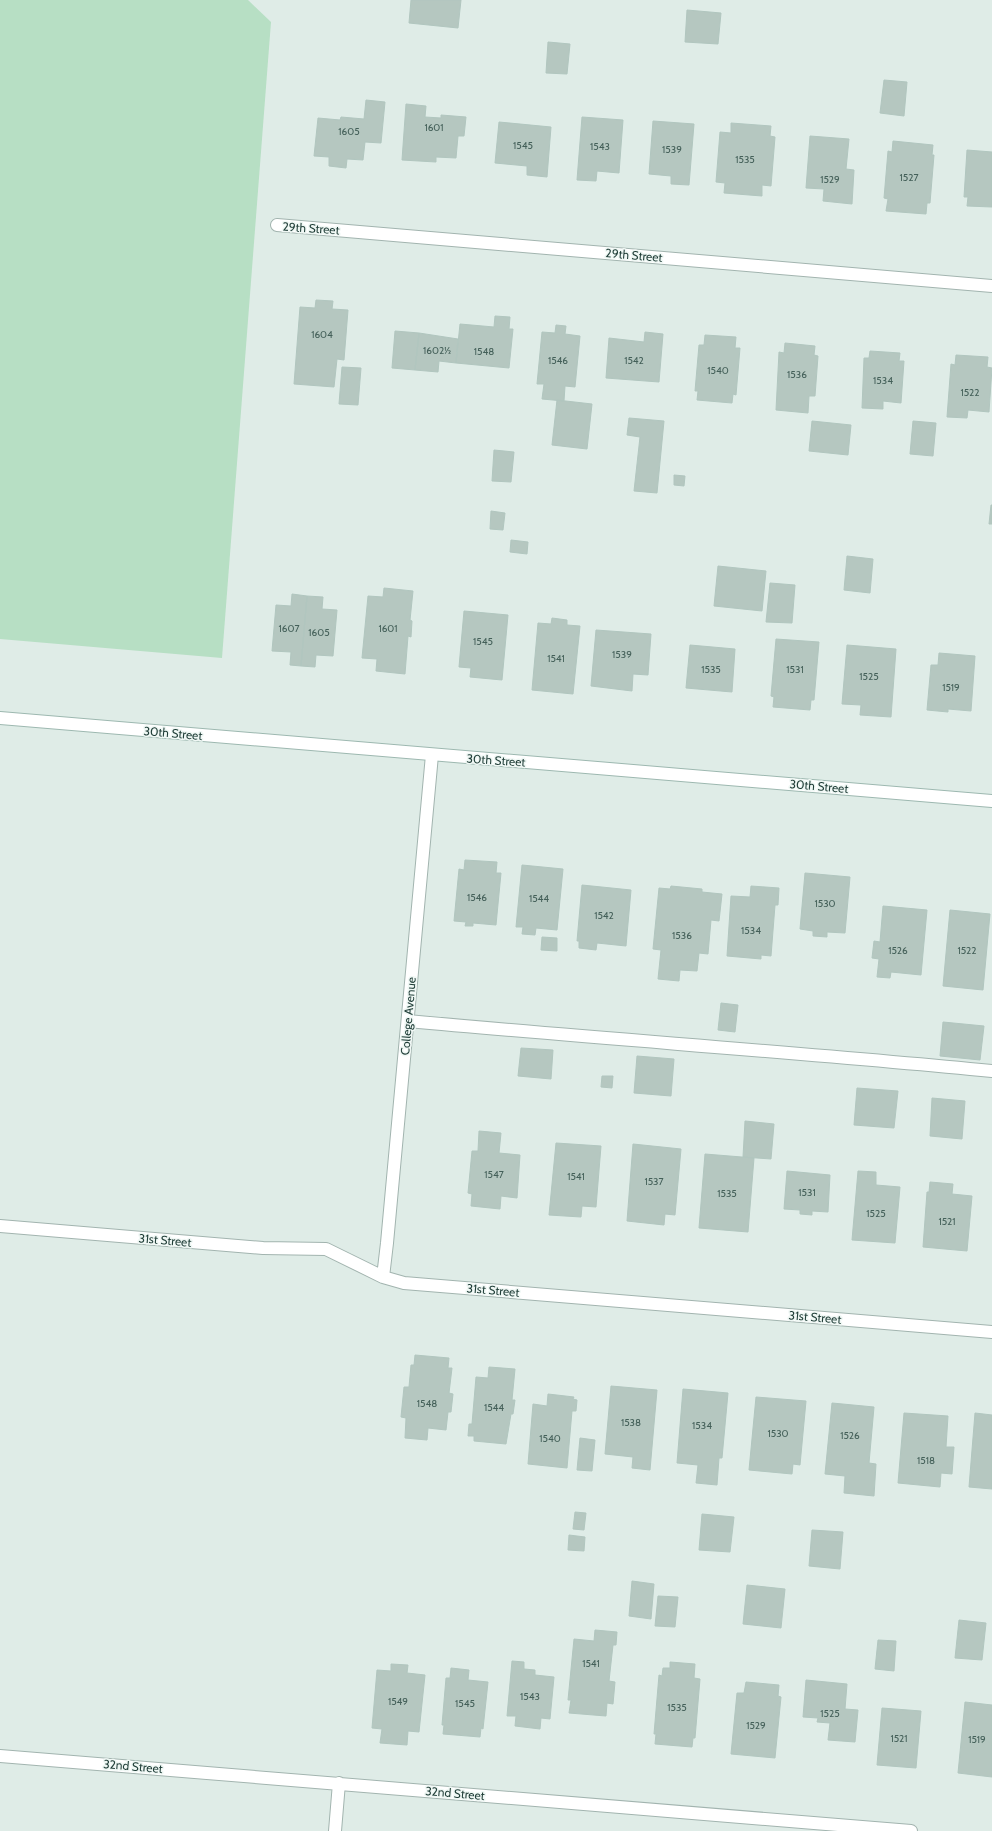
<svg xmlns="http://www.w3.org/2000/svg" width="992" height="1831" viewBox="0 0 992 1831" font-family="Cabin,sans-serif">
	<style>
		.green { fill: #b7dfc4 }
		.building { fill: #b5c7c0; stroke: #b1c6bf }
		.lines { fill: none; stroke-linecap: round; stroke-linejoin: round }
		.lane-casing { stroke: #a2b4af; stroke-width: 14 }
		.street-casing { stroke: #a2b4af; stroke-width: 14 }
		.secondary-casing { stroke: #9db8b0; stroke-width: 14 }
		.lane { stroke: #fff; stroke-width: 12 }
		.street { stroke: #fff; stroke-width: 12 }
		.secondary { stroke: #fff; stroke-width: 12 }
		.labels { text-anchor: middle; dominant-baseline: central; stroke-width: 3; stroke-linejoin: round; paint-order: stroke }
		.number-label { font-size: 10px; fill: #446059 }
		.street-label { font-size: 12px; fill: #1f3d37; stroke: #f0f8f5 }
	</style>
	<rect width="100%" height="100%" fill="#dfece7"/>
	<path class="green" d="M0 0H248L271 22 222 658 0 639Z"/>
	<path class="building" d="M411 0H461L458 28 409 23Z
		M687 10 721 13 718 44 685 42Z
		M548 42 570 44 567 74 546 73Z
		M884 80 907 82 904 116 880 113Z
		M366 100 385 102 381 143 365 142 363 160 347 159 346 168 329 166V157L314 156 318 118 340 120 341 117 364 119Z
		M406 104 426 106 425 117 441 118V115L466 117 464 136H458L456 158 436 157V162L402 160Z
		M582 117 623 120 619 173 597 171 596 181 577 180Z
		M653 121 694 124 689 185 671 184V176L649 174Z
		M499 122 551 127 547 177 527 175V166L495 163Z
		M731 123 771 126 770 136 775 137 771 186 762 185V196L724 193 725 183 716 182 720 132 731 133Z
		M810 136 849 139 846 169 854 170 852 204 823 201 824 189 806 188Z
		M893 141 933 145 932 155H934L930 203H927L926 214 886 211 888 199 884 198 888 151 892 152Z
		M967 150 992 152V207L967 206 968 197H964Z
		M316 300 333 301 332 309 348 310 344 360 337 359 334 387 294 384 300 307 315 308Z
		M495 316 510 317 509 329H513L509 368 456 363 460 324 494 327Z
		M556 325 566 326 565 334 580 336 575 387 565 386 564 401 542 399 544 384H537L542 332 555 333Z
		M395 331 419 333 415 370 392 368Z
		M645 332 663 334 659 382 606 378 609 338 644 342Z
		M419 333 458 339 456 363 439 361 438 372 415 370Z
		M705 335 736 337 735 348H740L736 395 733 394 732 403 697 400 698 391H695L699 345H704Z
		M785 343 815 346 814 355 818 356 815 396H809L808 413 776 410 779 352 784 353Z
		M870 351 900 353 899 361H904L901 403 883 401V409L862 408 864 358H869Z
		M956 355 988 357 987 367 992 368 989 412 968 410 967 418 947 417 951 364 955 365Z
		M342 367 361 368 358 405 339 404Z
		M557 400 592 404 587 449 552 445Z
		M629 418 664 421 657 493 634 491 640 437 627 435Z
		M812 421 851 425 848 455 809 451Z
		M913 421 936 423 933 456 910 454Z
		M494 450 514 452 511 482 492 481Z
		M674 475 685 476 684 486 674 485Z
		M991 505H992V524H989Z
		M491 511 505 513 503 530 490 529Z
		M511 540 528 542 527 554 510 552Z
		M847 556 873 559 870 593 844 590Z
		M718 566 766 571 762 611 714 606Z
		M770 583 795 585 792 623 766 622Z
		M384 588 413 591 410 620 412 621 411 637 408 636 405 674 376 671 377 659 362 658 368 596 383 597Z
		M292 594 307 596 301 666 290 665 291 652 272 651 276 605 291 606Z
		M307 596 323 597 322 609 337 610 333 656 316 655 315 667 301 666Z
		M464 611 508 615 502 680 470 677 471 668 459 667Z
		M552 618 567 620V625L580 626 573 694 532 690 538 623 551 624Z
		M596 630 651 634 648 675 633 674 632 691 591 686Z
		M776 639 819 642 814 700H811L810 710 773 707 774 697 771 696Z
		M690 645 735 649 732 692 686 688Z
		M847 645 896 649 891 717 860 715 861 705 842 704Z
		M939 653 975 656 971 711 948 709V712L927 710 931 665H938Z
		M465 860 497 862 496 873H501L496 925 473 923V926H465L466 922 454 921 459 869 464 870Z
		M522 865 563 869 557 930 536 928 535 935 522 934 523 927H516Z
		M805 873 850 877 845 933 827 932V937L813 936V931L800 929Z
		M582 885 631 890 626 946 597 943 596 950 579 948V941H577Z
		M671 886 702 889V892L722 894 719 921 711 920 708 954 699 953 697 971 680 970 679 981 658 979 661 950 653 949 659 888 670 889Z
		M751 886 779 888 778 905H775L771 956 761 955V959L727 956 731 896 750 897Z
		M883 906 927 910 921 975 891 972 890 978 877 977 879 959 872 958 874 941 880 942Z
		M950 910 990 914 983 990 943 986Z
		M542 937 557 938V951L541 950Z
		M721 1003 738 1005 735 1032 718 1030Z
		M943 1022 984 1026 980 1060 940 1056Z
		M521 1048 553 1050 551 1079 518 1076Z
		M637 1056 674 1059 671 1096 634 1093Z
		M602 1076H613L612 1088 601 1087Z
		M857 1088 898 1091 894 1128 854 1125Z
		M932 1098 965 1101 962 1139 930 1136Z
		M745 1121 774 1124 771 1159 743 1157Z
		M479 1131 501 1133 499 1153 520 1155 517 1198 501 1196 500 1209 471 1206 472 1194 468 1193 472 1151H478Z
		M556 1143 601 1146 596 1207 582 1206 581 1217 549 1215Z
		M633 1144 681 1149 675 1215 665 1214 664 1225 627 1221Z
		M705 1154 754 1158 748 1232 699 1228Z
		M787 1171 830 1175 828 1212 812 1211V1215L800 1214V1210L784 1209Z
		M858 1171 876 1172V1185L900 1187 895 1243 852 1240Z
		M930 1182 953 1184 952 1194 972 1196 967 1251 923 1247 927 1192H929Z
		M415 1355 449 1358 448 1368H452L449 1393 453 1394 451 1412H448L446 1430 428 1428 427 1440 405 1438 406 1418 401 1417 404 1387H409L411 1365H414Z
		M489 1367 515 1369 512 1400H515L513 1414H511L506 1444 474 1441V1436H468L469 1424H472L476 1377 488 1378Z
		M611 1386 657 1390 650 1470 632 1468 633 1457 605 1454Z
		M683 1389 728 1393 722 1458H719L717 1485 696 1483 698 1465 677 1463Z
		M548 1394 574 1397 573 1399 577 1400 576 1411H572L567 1468 528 1464 533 1404 547 1406Z
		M756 1397 806 1401 800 1465 793 1464 792 1474 749 1470Z
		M832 1403 874 1407 869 1463 876 1464 874 1496 844 1493 845 1476 825 1474Z
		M904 1413 948 1416 946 1447H954L952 1474 941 1473 940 1487 898 1483Z
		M975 1413 992 1415V1489L969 1487Z
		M580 1438 595 1440 592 1471 577 1470Z
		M575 1512 586 1513 584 1530 573 1529Z
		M702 1514 734 1517 730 1552 699 1550Z
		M812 1530 843 1532 840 1569 809 1566Z
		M569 1535 585 1537 584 1551 568 1550Z
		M632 1581 654 1584 651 1619 629 1616Z
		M747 1585 785 1589 781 1628 743 1624Z
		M658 1596 678 1597 675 1627 655 1626Z
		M959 1620 986 1623 982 1660 955 1658Z
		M595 1630 617 1632 616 1645H613L609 1681 615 1682 613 1704 607 1703 606 1716 569 1713 571 1700H568L574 1639 594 1641Z
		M878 1640 896 1641 894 1671 875 1669Z
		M512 1661 524 1662V1669L535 1670V1675L554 1677 550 1719 541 1718 540 1729 515 1726 516 1716H507Z
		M670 1662 695 1664 694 1678 700 1679 695 1738H693L692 1747 655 1744 656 1734H654L659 1675 662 1676 663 1668H670Z
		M391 1664 408 1665 407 1673 425 1675 419 1732 408 1731 407 1745 380 1743 382 1729 372 1728 377 1670 391 1671Z
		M451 1668 469 1670 468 1680 488 1682 483 1729 481 1728 480 1737 443 1734 444 1725H442L446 1678H450Z
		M806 1680 847 1684 845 1709 858 1710 855 1742 828 1740 830 1723 817 1722 818 1718 803 1717Z
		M746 1682 779 1685 778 1696 781 1697 775 1758 731 1754 737 1693H744Z
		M965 1702 992 1705V1777L958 1773Z
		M882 1708 921 1711 916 1768 877 1765Z"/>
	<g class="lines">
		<defs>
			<path id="lane" d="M408 1021C602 1039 797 1052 992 1071"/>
			<path id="street" d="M277 225 992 286
				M0 1226 263 1248 326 1249 383 1277 404 1283 992 1332
				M383 1277 387 1243 432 755
				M0 1756 911 1831
				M335 1831 339 1783"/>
			<path id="secondary" d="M0 718 992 801"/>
		</defs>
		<use href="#lane" class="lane-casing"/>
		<use href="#street" class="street-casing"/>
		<use href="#secondary" class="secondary-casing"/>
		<use href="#lane" class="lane"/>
		<use href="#street" class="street"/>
		<use href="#secondary" class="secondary"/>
	</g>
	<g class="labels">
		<g class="number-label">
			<text x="434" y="127">1601</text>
			<text x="349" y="131">1605</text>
			<text x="523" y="145">1545</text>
			<text x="600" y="146">1543</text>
			<text x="672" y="149">1539</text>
			<text x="745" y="159">1535</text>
			<text x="909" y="177">1527</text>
			<text x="830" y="179">1529</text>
			<text x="322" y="334">1604</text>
			<text x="437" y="350">1602½</text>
			<text x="484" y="351">1548</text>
			<text x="558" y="360">1546</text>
			<text x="634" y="360">1542</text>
			<text x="718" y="370">1540</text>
			<text x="797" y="374">1536</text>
			<text x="883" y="380">1534</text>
			<text x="970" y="392">1522</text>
			<text x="289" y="628">1607</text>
			<text x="388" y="628">1601</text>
			<text x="319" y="632">1605</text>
			<text x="483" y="641">1545</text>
			<text x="622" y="654">1539</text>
			<text x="556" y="658">1541</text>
			<text x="711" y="669">1535</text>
			<text x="795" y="669">1531</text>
			<text x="869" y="676">1525</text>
			<text x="951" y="687">1519</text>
			<text x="477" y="897">1546</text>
			<text x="539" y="898">1544</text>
			<text x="825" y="903">1530</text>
			<text x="604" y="915">1542</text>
			<text x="751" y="930">1534</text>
			<text x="682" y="935">1536</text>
			<text x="898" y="950">1526</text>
			<text x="967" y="950">1522</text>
			<text x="494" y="1174">1547</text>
			<text x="576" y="1176">1541</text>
			<text x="654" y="1181">1537</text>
			<text x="807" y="1192">1531</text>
			<text x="727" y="1193">1535</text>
			<text x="876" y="1213">1525</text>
			<text x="947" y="1221">1521</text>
			<text x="427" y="1403">1548</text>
			<text x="494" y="1407">1544</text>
			<text x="631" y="1422">1538</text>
			<text x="702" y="1425">1534</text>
			<text x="778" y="1433">1530</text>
			<text x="850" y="1435">1526</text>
			<text x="550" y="1438">1540</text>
			<text x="926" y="1460">1518</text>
			<text x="591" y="1663">1541</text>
			<text x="530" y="1696">1543</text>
			<text x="398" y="1701">1549</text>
			<text x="465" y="1703">1545</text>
			<text x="677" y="1707">1535</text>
			<text x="830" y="1713">1525</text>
			<text x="756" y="1725">1529</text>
			<text x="899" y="1738">1521</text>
			<text x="977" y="1739">1519</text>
		</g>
		<g class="street-label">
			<text transform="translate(311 228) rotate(4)">29th Street</text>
			<text transform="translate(634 255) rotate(5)">29th Street</text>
			<text transform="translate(173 733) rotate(5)">30th Street</text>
			<text transform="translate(496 760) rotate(4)">30th Street</text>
			<text transform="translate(819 786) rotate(5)">30th Street</text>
			<text transform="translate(408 1016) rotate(-85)">College Avenue</text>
			<text transform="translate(165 1240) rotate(5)">31st Street</text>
			<text transform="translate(493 1290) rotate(5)">31st Street</text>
			<text transform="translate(815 1317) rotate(5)">31st Street</text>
			<text transform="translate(133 1766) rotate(5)">32nd Street</text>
			<text transform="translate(455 1793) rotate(5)">32nd Street</text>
		</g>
	</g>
</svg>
